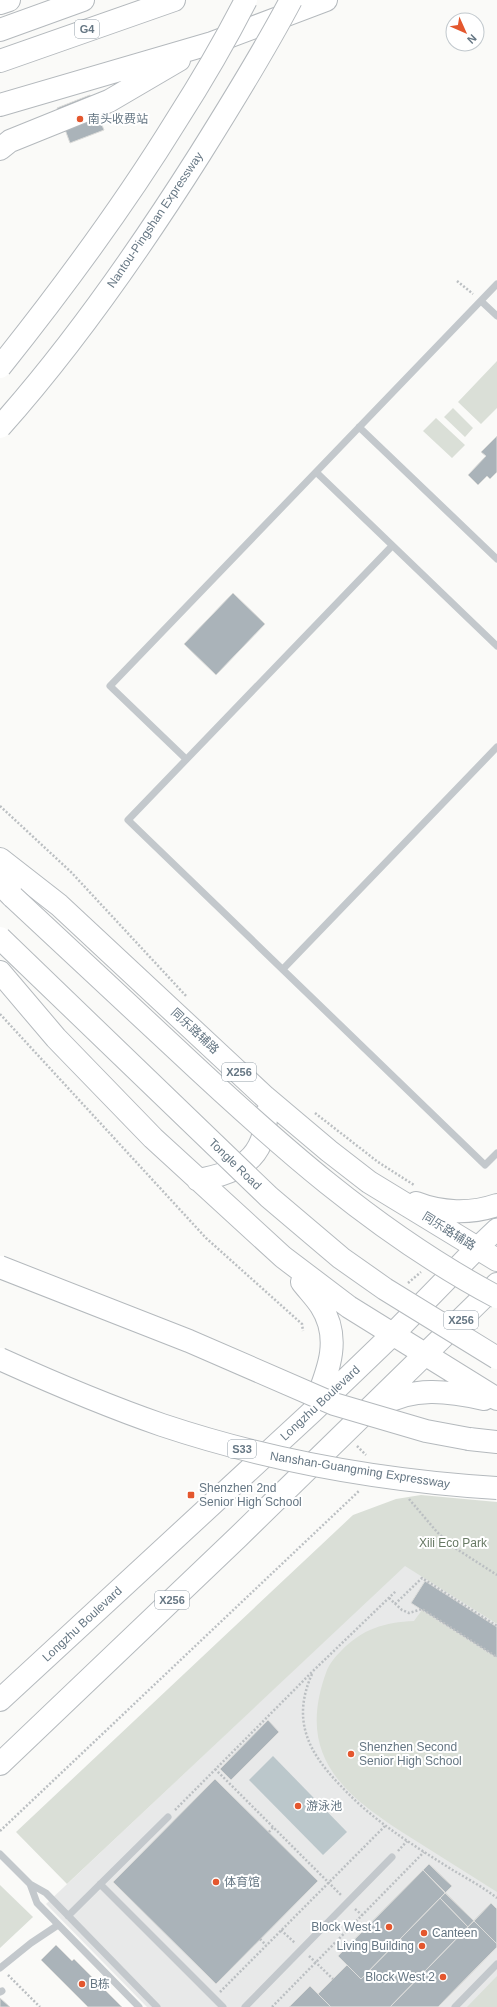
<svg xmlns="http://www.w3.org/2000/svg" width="497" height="2007" viewBox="0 0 497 2007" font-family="Helvetica,'Noto Sans SC',sans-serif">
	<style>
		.built { fill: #e8e9e9 }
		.green { fill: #dadfd7 }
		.water { fill: #bbc7cb }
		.building { fill: #aab3b9; stroke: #dcdcda }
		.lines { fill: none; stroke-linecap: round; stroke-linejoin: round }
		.secondary-casing { stroke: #b3babf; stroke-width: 23 }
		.primary-casing { stroke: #b5babe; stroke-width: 24 }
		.highway-casing { stroke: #b4b9bd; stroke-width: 24 }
		.path { stroke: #bbbfc2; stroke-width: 2.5; stroke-dasharray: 2 2; stroke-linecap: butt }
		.lane { stroke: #c3c8cc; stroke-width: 7 }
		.secondary { stroke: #fff; stroke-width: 21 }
		.primary { stroke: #fff; stroke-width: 22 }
		.highway { stroke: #fff; stroke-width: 22 }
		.primary-bridge-casing { stroke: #b5babe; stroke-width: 24; stroke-linecap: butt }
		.highway-bridge-casing { stroke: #b4b9bd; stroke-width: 24; stroke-linecap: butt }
		.primary-bridge { stroke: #fff; stroke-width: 22 }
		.highway-bridge { stroke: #fff; stroke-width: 22 }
		.poi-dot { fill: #e4572e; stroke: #fff; stroke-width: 1.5 }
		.labels { text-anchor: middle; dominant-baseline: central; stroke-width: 4; stroke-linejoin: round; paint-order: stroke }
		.shield { fill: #fff; stroke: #939fa8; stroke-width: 1 }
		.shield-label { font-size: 11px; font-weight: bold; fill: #657683 }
		.poi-label { font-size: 12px; fill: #657683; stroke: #fff; text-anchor: start }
		.street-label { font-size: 12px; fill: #657683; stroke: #fff }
		.park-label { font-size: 12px; fill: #687a64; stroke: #fff }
	</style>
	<rect width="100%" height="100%" fill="#fafaf8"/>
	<path class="built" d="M405 1565 497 1624V2007H147L46 1904Z"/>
	<path class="green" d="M497 361V408L481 424 458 402Z
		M453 408 473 428 465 437 444 417Z
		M436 418 465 445 452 458 423 431Z
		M421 1495 497 1502V1624L405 1566 67 1884 16 1832 353 1515 396 1499Z
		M422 1610 497 1658V1892C469 1874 441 1857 413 1839 345 1796 294 1758 327 1670 330 1663 336 1656 341 1651 362 1629 385 1622 414 1621Z
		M0 1885 33 1917 0 1948Z
		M497 1976V2007H467Z"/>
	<path class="water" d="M273 1756 347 1832 323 1855 249 1780Z"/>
	<path class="building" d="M90 95 104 130 70 143 57 108Z
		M497 436V472L490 479 487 476 478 485 468 475 486 456 481 452Z
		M233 593 265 624 216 675 184 644Z
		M425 1581 497 1627V1658L411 1603Z
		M268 1720 279 1732 231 1780 220 1769Z
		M215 1779 318 1881 216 1984 113 1882Z
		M429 1864 452 1886 445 1893 423 1870Z
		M429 1864 452 1886 361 1979 338 1956Z
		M423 1870 497 1944V1947L438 2007H289L310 1986 318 1994 347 1965 338 1956Z
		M445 1893 474 1921 468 1927 440 1898Z
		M440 1898 468 1927 390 2007H331L318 1994 347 1965 361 1979Z
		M491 1903 497 1909V1944L474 1921Z
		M491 1903 497 1909V1947L438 2007H390Z
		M56 1945 72 1961 74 1959 122 2007H88L41 1960Z
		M310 1986 331 2007H289Z
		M0 1998 10 2007H0Z"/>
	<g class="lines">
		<defs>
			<path id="secondary" d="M477 1248 497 1229"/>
			<path id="primary" d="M0 859 59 905 265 1097 329 1151 369 1182 497 1260
				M0 884 13 897
				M0 972 56 1038 153 1138 283 1257 349 1307 497 1399
				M198 1180C238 1173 266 1159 266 1114
				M416 1203C441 1213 471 1214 497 1205
				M302 1282C308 1290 316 1298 321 1306 342 1339 328 1371 315 1404
				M380 1406C412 1386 449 1391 484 1399
				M0 1700 313 1411 393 1334 477 1248
				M0 1764 237 1538 497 1284"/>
			<path id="highway" d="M0 3 9 0
				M0 30 83 0
				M0 61 174 0
				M0 105 212 43 326 0
				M0 149 10 141 109 101 179 60
				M469 1439 497 1442"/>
		</defs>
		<use href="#secondary" class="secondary-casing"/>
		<use href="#primary" class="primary-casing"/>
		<use href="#highway" class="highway-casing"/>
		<path class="path" d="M457 281 473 294
			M0 806 71 872 187 997
			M0 1014 206 1238 302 1324 303 1331
			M315 1113 378 1162 414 1185
			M408 1283 421 1272
			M357 1446 366 1455
			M409 1499 437 1532 452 1546 497 1575
			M389 1598 402 1610 409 1613 422 1609 497 1657
			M395 1604 422 1578 497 1626
			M312 1674C292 1719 307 1751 340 1785 373 1821 410 1843 451 1869 466 1878 483 1887 497 1898
			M215 1769 342 1896
			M175 1810 313 1671 396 1591
			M0 1831 360 1490
			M269 1832 273 1827
			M398 1851 407 1841
			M355 1909 362 1915
			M281 1930 295 1943
			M260 1939 266 1945
			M309 1956 333 1979
			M8 1975 40 2007
			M220 1992 385 1826
			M272 2007 424 1852"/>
		<path class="lane" d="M481 301 497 316
			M359 427 497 559
			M316 472 497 646
			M392 546 128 820 485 1165 497 1153
			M186 759 110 686 497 284
			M283 969 497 747
			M0 1854 30 1884
			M100 1884 223 2007
			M68 1916 168 1817
			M0 1968 31 1943 58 1925
			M0 1992 2 1991
			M139 2007 37 1903 30 1884 46 1893 157 2007
			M245 2007 392 1857
			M455 2007 497 1964"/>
		<use href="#secondary" class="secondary"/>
		<use href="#primary" class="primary"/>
		<use href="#highway" class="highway"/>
		<defs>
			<path id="primary-bridge" d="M13 897C67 947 121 998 175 1048 274 1141 376 1233 497 1297
				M0 938 269 1197 341 1258 385 1289 497 1358"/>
			<path id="highway-bridge" d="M0 367C63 288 123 207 176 121 201 82 225 41 246 0
				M0 427C75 343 140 249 200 154 232 103 263 53 291 0
				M0 1267 189 1341 334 1404 426 1431 469 1439
				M0 1359C53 1383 107 1406 162 1425 270 1461 384 1481 497 1488"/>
		</defs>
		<use href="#primary-bridge" class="primary-bridge-casing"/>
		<use href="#highway-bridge" class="highway-bridge-casing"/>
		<use href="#primary-bridge" class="primary-bridge"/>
		<use href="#highway-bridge" class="highway-bridge"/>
	</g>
	<g class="poi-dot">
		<circle cx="80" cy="119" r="4"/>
		<rect x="187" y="1491" width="8" height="8" rx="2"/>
		<circle cx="351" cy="1754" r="4"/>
		<circle cx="298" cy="1806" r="4"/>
		<circle cx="216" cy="1882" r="4"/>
		<circle cx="389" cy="1927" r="4"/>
		<circle cx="424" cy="1933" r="4"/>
		<circle cx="422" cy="1946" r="4"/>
		<circle cx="443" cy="1977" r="4"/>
		<circle cx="82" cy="1984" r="4"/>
	</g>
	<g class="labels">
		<g class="shield">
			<rect x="75" y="20" width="24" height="18" rx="3"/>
			<rect x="222" y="1063" width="34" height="18" rx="3"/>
			<rect x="444" y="1311" width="34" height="18" rx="3"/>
			<rect x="228" y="1440" width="28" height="18" rx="3"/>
			<rect x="155" y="1591" width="34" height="18" rx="3"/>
		</g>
		<g class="shield-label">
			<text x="87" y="29">G4</text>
			<text x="239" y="1072">X256</text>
			<text x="461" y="1320">X256</text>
			<text x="242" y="1449">S33</text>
			<text x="172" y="1600">X256</text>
		</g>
		<g class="poi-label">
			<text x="88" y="119">南头收费站</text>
			<text x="199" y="1488">Shenzhen 2nd<tspan x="199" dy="14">Senior High School</tspan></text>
			<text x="359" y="1747">Shenzhen Second<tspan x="359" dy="14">Senior High School</tspan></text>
			<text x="306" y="1806">游泳池</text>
			<text x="224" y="1882">体育馆</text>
			<text x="381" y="1927" text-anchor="end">Block West 1</text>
			<text x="432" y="1933">Canteen</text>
			<text x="414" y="1946" text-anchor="end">Living Building</text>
			<text x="435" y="1977" text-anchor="end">Block West 2</text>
			<text x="90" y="1984">B栋</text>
		</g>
		<g class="street-label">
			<text transform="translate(155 220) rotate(-56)">Nantou-Pingshan Expressway</text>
			<text transform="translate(195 1031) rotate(43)">同乐路辅路</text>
			<text transform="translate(235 1164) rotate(44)">Tongle Road</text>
			<text transform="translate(449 1231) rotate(32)">同乐路辅路</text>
			<text transform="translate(320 1403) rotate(-43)">Longzhu Boulevard</text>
			<text transform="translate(360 1470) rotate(9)">Nanshan-Guangming Expressway</text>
			<text transform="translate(82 1624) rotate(-43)">Longzhu Boulevard</text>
		</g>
		<g class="park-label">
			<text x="453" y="1543">Xili Eco Park</text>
		</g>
	</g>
	<g transform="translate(465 32) rotate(135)"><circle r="19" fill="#ffffff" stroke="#c1c8cd"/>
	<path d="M0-3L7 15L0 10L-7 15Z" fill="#e4572e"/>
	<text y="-6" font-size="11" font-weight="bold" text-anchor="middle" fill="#657683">N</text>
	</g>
</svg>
